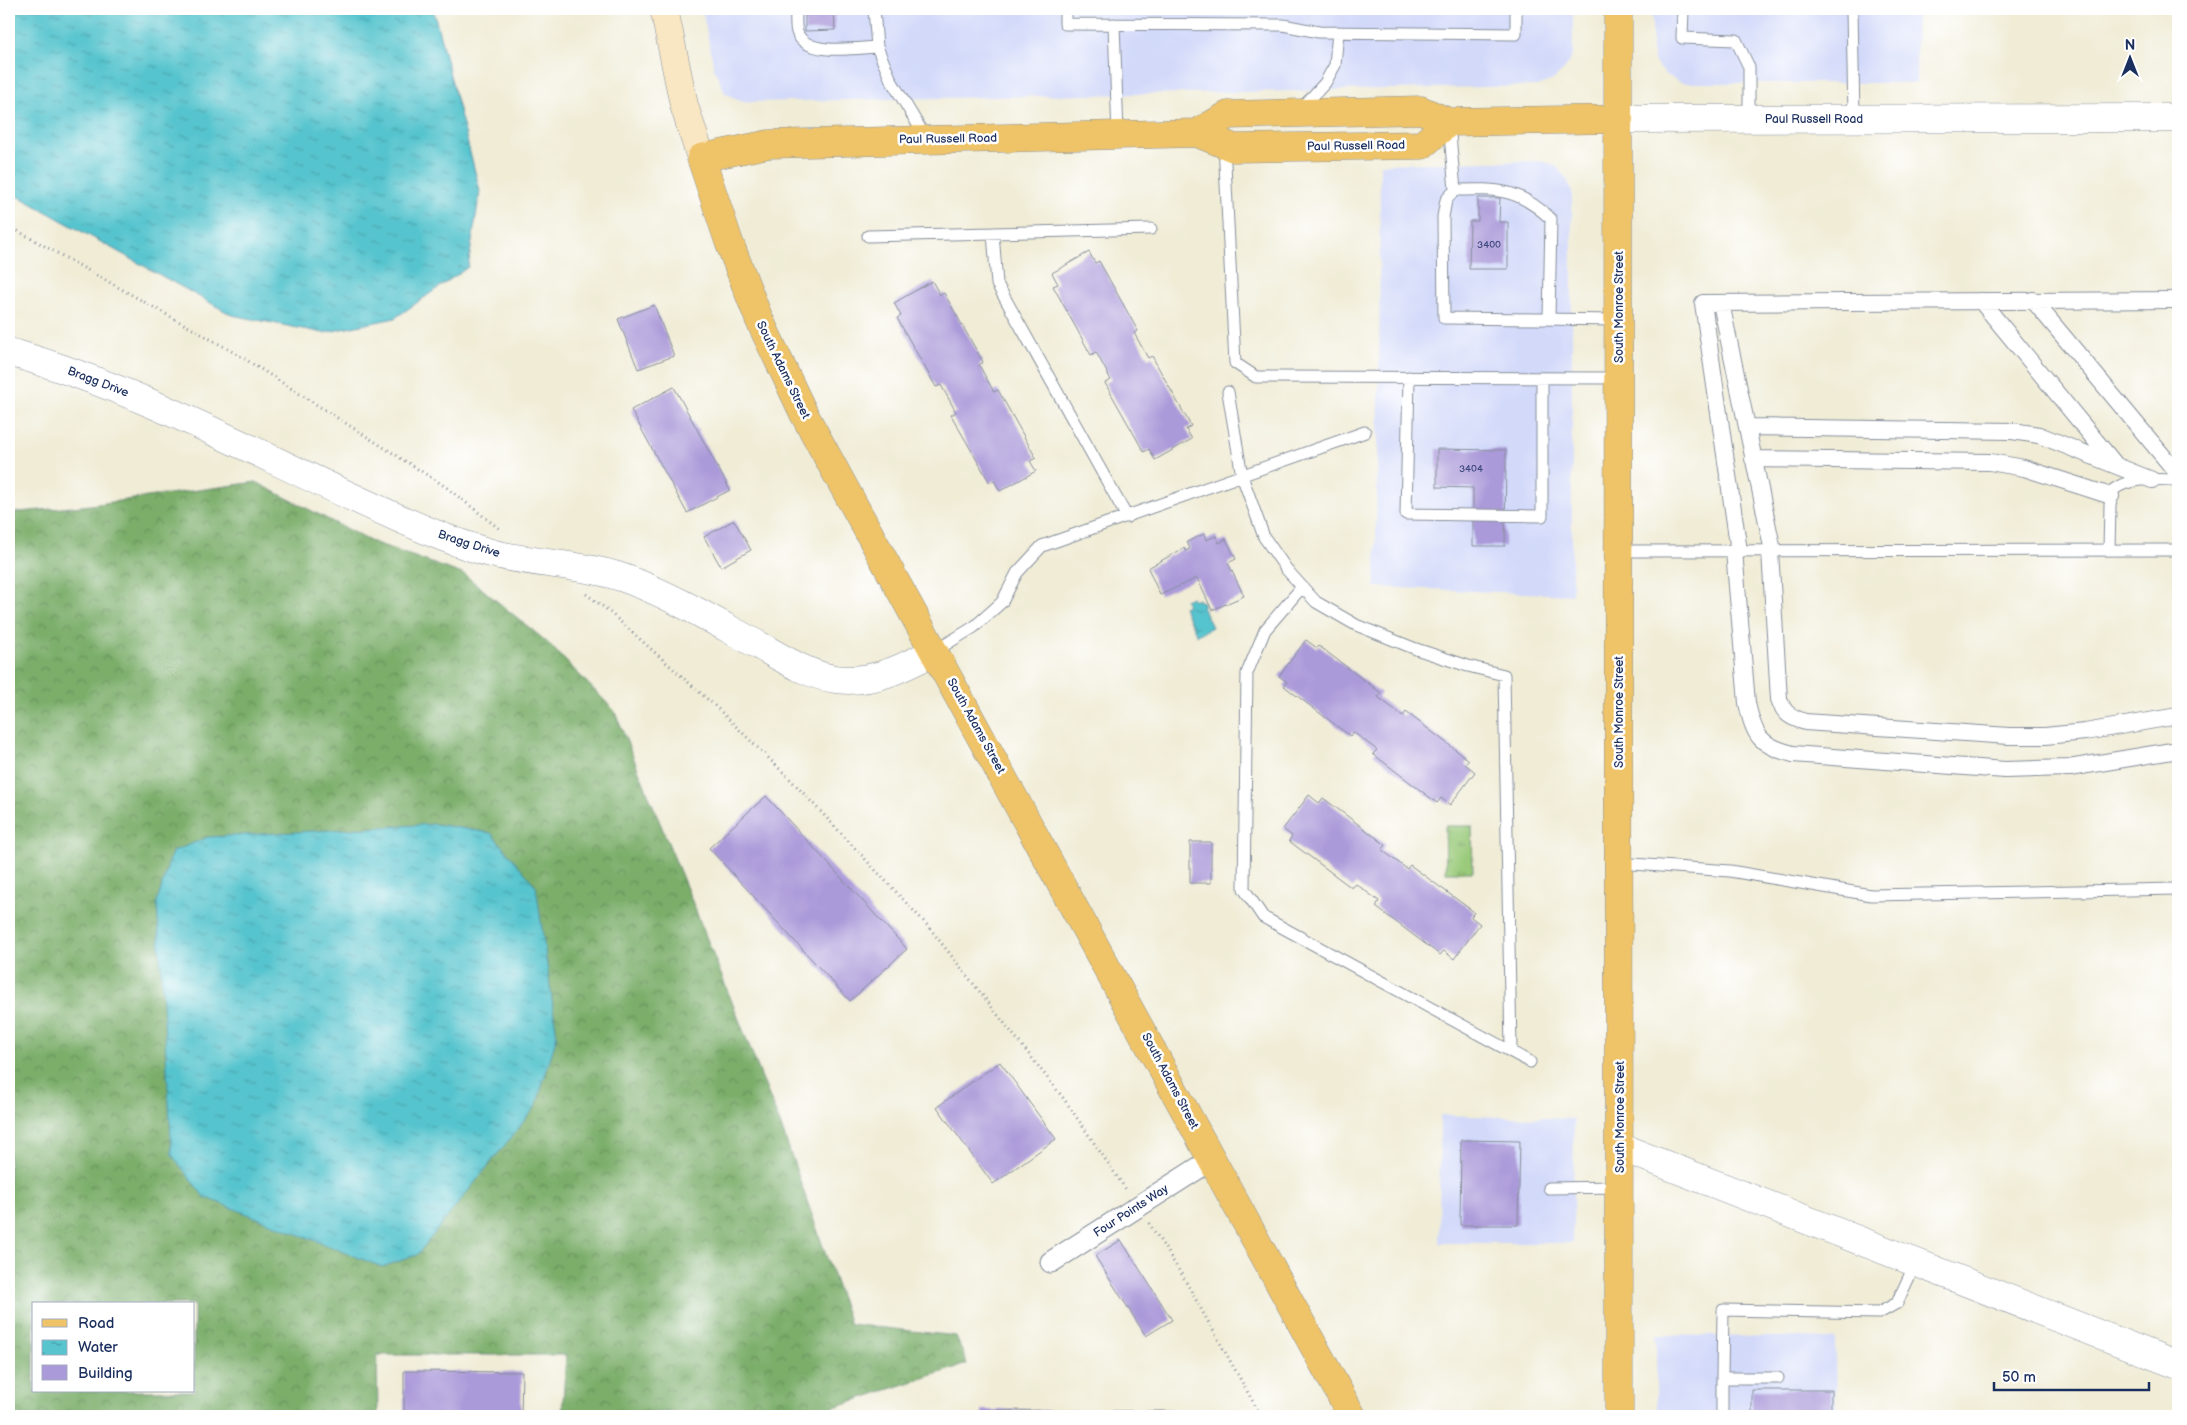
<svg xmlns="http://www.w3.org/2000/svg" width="2187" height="1425" viewBox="0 0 2187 1425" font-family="'Balsamiq Sans',sans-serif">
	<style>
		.built { fill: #d2d9f9 }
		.grass { fill: url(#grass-tufts); stroke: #5a7c6c }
		.forest { fill: url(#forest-crowns); stroke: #4b6e64; fill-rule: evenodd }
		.water { fill: url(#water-ripples); stroke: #397a96 }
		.building { fill: #ab9ad9 }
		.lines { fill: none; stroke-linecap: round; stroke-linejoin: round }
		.service-casing { stroke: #868e9a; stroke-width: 13 }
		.pedestrian-casing { stroke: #868e9a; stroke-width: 18 }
		.minor-casing { stroke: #868e9a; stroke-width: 23 }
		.tertiary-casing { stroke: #868e9a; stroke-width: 29 }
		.secondary-casing { stroke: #868e9a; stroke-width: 29 }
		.primary-casing { stroke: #868e9a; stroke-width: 29 }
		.path { stroke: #868e9a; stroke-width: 3; stroke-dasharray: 1 4; stroke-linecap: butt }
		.service { stroke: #fff; stroke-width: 11 }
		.pedestrian { stroke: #fff; stroke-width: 16 }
		.minor { stroke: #fff; stroke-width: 21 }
		.tertiary { stroke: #fff; stroke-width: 28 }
		.secondary { stroke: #f9e7c3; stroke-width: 28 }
		.primary { stroke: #efc469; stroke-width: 28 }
		.labels { text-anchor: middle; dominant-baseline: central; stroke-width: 5; stroke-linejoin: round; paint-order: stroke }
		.number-label { font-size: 10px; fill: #3f4a7d }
		.street-label { font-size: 12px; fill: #1b2f5e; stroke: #fff }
	</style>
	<defs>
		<pattern id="grass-tufts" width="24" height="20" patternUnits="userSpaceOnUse" patternTransform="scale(1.25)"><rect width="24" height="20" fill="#9aca7a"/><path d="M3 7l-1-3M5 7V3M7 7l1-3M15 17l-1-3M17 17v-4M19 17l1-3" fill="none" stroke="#7da467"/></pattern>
		<pattern id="forest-crowns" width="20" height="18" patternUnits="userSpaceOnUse" patternTransform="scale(1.25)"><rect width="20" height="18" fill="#7bae6a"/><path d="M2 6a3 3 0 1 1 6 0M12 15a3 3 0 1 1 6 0" fill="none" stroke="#648e5a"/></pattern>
		<pattern id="water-ripples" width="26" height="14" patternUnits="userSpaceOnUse" patternTransform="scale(1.25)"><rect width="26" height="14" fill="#57c4ce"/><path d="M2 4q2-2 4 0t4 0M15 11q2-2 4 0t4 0" fill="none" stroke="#47a0aa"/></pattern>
	</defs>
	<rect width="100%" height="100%" fill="#fff"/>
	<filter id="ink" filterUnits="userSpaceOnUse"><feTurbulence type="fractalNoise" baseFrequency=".02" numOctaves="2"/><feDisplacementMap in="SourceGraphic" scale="10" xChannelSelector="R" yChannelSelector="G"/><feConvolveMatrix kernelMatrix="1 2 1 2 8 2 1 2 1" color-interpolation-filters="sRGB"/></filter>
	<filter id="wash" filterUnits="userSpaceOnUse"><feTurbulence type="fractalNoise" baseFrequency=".0096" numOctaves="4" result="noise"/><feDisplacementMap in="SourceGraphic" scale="20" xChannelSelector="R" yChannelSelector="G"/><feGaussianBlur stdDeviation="1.12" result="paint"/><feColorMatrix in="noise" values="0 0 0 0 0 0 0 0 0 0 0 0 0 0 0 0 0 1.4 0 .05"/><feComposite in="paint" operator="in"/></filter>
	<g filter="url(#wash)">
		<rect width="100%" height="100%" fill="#f0ecd6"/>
		<path class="built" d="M702 9H1573V54L1564 70 1553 80 1538 86 743 102 725 93 714 68Z
			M1652 9H1917L1916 83H1682L1666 75 1655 63 1652 50Z
			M1543 161 1556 166 1568 181 1572 193V595L1375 587 1379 393 1380 164Z
			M1440 1115 1574 1119 1573 1243H1439Z
			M1656 1335 1835 1338 1836 1416H1656Z"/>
		<path class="grass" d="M1445 826H1472L1473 872H1446Z"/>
		<path class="forest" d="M256 482 370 541 465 575 547 642 614 710 694 906 781 1126 850 1324 956 1336 967 1364 831 1408 562 1415 566 1355H377L378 1416H9V513L83 506ZM34 1304H194V1391H34Z"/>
		<path class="water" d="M9 9H433L480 191 468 267 395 318 323 333 232 315 9 191Z
			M1192 597 1194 601 1198 599 1200 602 1202 601 1204 606 1202 607 1212 627 1197 635 1183 607 1187 605 1185 600Z
			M435 824 491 833 536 886 557 1036 536 1106 417 1255 382 1267 204 1197 172 1155 157 902 172 852 208 837Z"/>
		<g id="blocks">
			<path class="building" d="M805 9H834L835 30 805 31Z
				M1478 198H1500L1499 222H1508V269H1469L1470 221H1478Z
				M1089 252 1095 263 1099 261 1138 331 1134 333 1148 358 1152 356 1191 426 1186 429 1192 439 1155 460 1149 449 1144 452 1105 383 1111 380 1096 352 1091 355 1053 286 1058 284 1052 273Z
				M932 281 940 295 944 293 983 362 979 365 994 392 998 390 1036 458 1030 461 1036 471 1000 491 994 480 990 483 951 415 956 412 941 385 936 387 897 318 901 316 894 303Z
				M654 305 674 356 638 369 618 319Z
				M674 387 730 490 687 513 631 410Z
				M1437 449 1506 450 1505 546H1473V488L1437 487Z
				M734 520 751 550 721 567 704 537Z
				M1204 534 1206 540 1216 536 1219 543 1226 539 1236 559 1228 563 1244 596 1212 610 1197 578 1160 595 1148 568 1184 548 1185 551 1190 549 1187 542Z
				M1306 640 1317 648 1319 646 1381 693 1378 697 1403 716 1406 712 1469 760 1465 764 1475 772 1450 805 1441 798 1437 803 1373 754 1377 750 1353 732 1350 736 1284 686 1287 682 1279 676Z
				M1309 795 1319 803 1323 798 1386 845 1382 850 1407 869 1410 865 1474 912 1471 917 1480 924 1454 959 1444 951 1440 955 1376 907 1379 901 1356 884 1352 888 1289 841 1292 836 1283 829Z
				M766 796 907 949 850 1001 709 848Z
				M1190 842H1211V883H1190Z
				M1000 1062 1056 1139 993 1184 937 1107Z
				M1461 1140 1520 1141 1518 1225H1460Z
				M1121 1240 1172 1320 1146 1336 1095 1256Z
				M404 1371 522 1372 521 1416H404Z
				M1752 1390H1831V1416H1752Z
				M982 1410 1175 1411V1416H982Z"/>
		</g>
	</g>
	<g filter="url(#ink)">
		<use href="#blocks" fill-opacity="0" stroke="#868e9a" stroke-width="1"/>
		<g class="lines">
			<defs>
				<path id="service" d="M796 9C796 16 795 26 797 32 805 57 857 48 877 47
					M874 9 877 47 891 80 926 138
					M1065 9V24L1283 25 1319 32 1516 34V9
					M1683 9 1682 38 1736 40 1749 67V119
					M1852 9 1854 119
					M1114 24 1118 135
					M1300 110 1325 83 1335 65 1338 32
					M1449 124 1455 190
					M1224 144 1235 363 1256 377 1619 378
					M993 233 997 284 1127 517
					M868 236 1151 229
					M1549 319 1551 219C1518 188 1498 189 1455 190L1446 200 1443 217 1444 318 1619 320
					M1409 377 1406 514 1542 516V378
					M1228 392 1242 476 1264 537 1287 570 1316 602 1356 625 1416 649 1468 666 1504 675 1511 1050
					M2109 550 2110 505 2113 490C2131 476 2157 480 2178 480
					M1619 551 2178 550
					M1302 587 1265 630 1247 673 1244 889 1263 917 1530 1062
					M935 651 974 627 1002 602 1017 573 1042 546 1365 432
					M1619 863 1730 871 1871 895 2178 889
					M1549 1188 1620 1187
					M1722 1378 1723 1310 1879 1313 1897 1303 1916 1262
					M1722 1416V1378H1778"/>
				<path id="pedestrian" d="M2033 300 2178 474
					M1981 301 2114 463
					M1721 303 1773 551
					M1747 427 2012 431 2039 435 2152 480
					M1753 459 1990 462 2024 468 2111 496
					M1734 551 1747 703C1754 736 1760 746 1793 754L2005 770 2069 768 2178 750
					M1739 551 1703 303 2178 300
					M1770 551 1779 699C1784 714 1790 717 1805 722L2009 736H2045L2085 732 2178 716"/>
				<path id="minor" d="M1051 1262 1211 1160"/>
				<path id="tertiary" d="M1619 119 2178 118
					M9 352C158 394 291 474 433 533 453 541 474 549 495 554 540 565 589 564 632 581 678 599 719 624 762 647 785 660 809 675 835 679 872 684 903 668 935 651
					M1620 1147 2178 1365"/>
				<path id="secondary" d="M664 9 684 105 701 158"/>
				<path id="primary" d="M1618 9 1619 1416
					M1197 133 1228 115 1421 110 1449 122 1619 119
					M1352 1416 804 414 759 319 729 242 701 158 769 144 1197 133 1234 148 1422 145 1449 122"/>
			</defs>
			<use href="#service" class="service-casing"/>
			<use href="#pedestrian" class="pedestrian-casing"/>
			<use href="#minor" class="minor-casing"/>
			<use href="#tertiary" class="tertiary-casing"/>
			<use href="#secondary" class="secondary-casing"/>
			<use href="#primary" class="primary-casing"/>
			<path class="path" d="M9 226 237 354 446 487 501 530
				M586 594 605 608 715 706 791 780 928 926 1064 1099 1127 1191
				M1149 1223 1182 1275 1261 1416"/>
			<use href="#service" class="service"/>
			<use href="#pedestrian" class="pedestrian"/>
			<use href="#minor" class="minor"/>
			<use href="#tertiary" class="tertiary"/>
			<use href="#secondary" class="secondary"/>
			<use href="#primary" class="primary"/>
		</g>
	</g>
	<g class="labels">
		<g class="number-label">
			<text x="1489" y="245">3400</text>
			<text x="1471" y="469">3404</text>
		</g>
		<g class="street-label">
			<text x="1814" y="119">Paul Russell Road</text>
			<text transform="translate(948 139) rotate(-1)">Paul Russell Road</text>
			<text transform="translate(1356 146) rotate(-1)">Paul Russell Road</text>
			<text transform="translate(1619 307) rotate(-90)">South Monroe Street</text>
			<text transform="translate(783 370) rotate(64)">South Adams Street</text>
			<text transform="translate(98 382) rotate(21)">Bragg Drive</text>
			<text transform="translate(469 544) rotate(18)">Bragg Drive</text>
			<text transform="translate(1619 712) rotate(-90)">South Monroe Street</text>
			<text transform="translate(976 726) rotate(61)">South Adams Street</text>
			<text transform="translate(1170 1081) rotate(62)">South Adams Street</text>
			<text transform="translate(1620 1117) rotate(-90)">South Monroe Street</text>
			<text transform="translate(1131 1211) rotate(-33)">Four Points Way</text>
		</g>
	</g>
	<rect width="2187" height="1425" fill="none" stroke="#fff" stroke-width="30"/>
	<rect x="32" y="1302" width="162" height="90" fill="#ffffff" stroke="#a4acbf"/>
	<rect x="42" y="1319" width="25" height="8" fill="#efc469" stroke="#a4acbf"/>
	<text x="78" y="1328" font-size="15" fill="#1b2f5e">Road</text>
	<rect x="42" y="1340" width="25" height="15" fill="url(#water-ripples)" stroke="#a4acbf"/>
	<text x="78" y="1352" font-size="15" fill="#1b2f5e">Water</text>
	<rect x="42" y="1365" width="25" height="15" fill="#ab9ad9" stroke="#a4acbf"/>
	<text x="78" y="1378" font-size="15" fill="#1b2f5e">Building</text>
	<g transform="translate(2130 58)" stroke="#ffffff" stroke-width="4" paint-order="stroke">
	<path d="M0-4L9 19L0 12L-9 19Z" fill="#1b2f5e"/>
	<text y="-8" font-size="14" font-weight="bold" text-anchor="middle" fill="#1b2f5e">N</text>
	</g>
	<path d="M1994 1382v8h155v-8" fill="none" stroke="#1b2f5e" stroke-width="2.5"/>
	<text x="2002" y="1382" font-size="15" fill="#1b2f5e" stroke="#ffffff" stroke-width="4" paint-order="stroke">50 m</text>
</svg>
